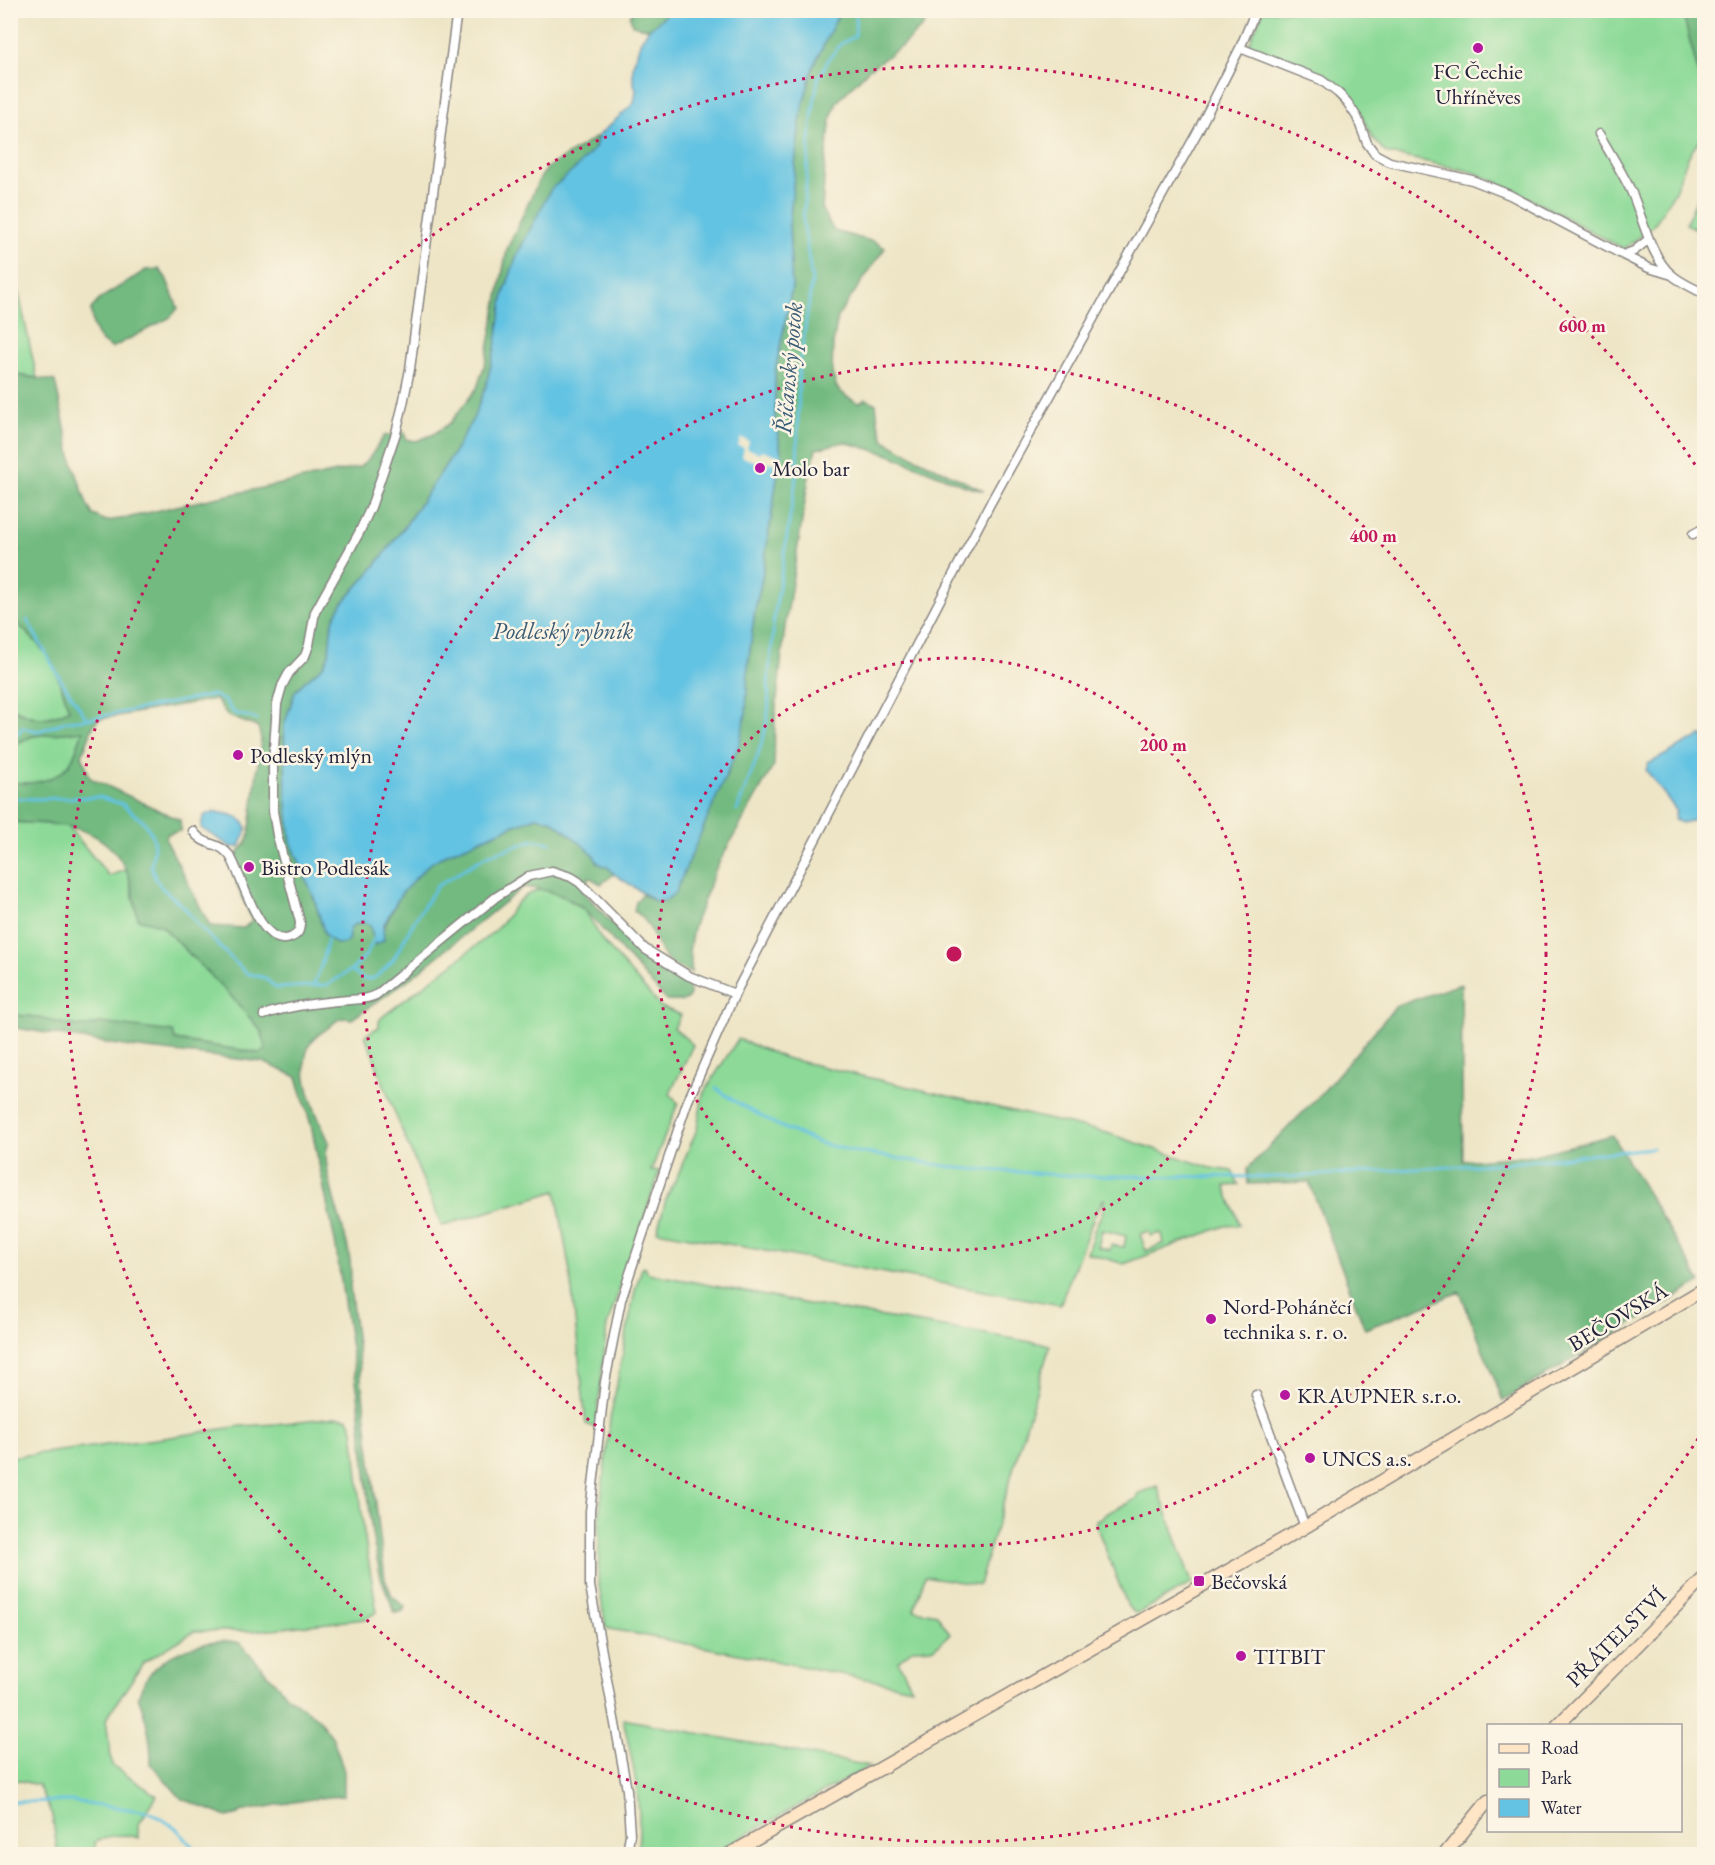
<svg xmlns="http://www.w3.org/2000/svg" width="1715" height="1865" viewBox="0 0 1715 1865" font-family="'EB Garamond',serif">
	<style>
		.green { fill: #8dda98; stroke: #587e6a; stroke-width: 1.5; fill-rule: evenodd }
		.forest { fill: #72ba80; stroke: #4a6e5e; stroke-width: 1.5; fill-rule: evenodd }
		.water { fill: #64c3e2; stroke: #43728e; stroke-width: 1.5 }
		.pier { fill: #eee5c6 }
		.lines { fill: none; stroke-linecap: round; stroke-linejoin: round }
		.stream { stroke: #64c3e2; stroke-width: 3 }
		.street-casing { stroke: #888480; stroke-width: 11 }
		.secondary-casing { stroke: #888480; stroke-width: 15 }
		.street { stroke: #fff; stroke-width: 8 }
		.secondary { stroke: #fde5c5; stroke-width: 12 }
		.ring { fill: none; stroke: #c2185b; stroke-width: 3; stroke-dasharray: 3 6 }
		.poi-dot { fill: #b5179e; stroke: #fcf5e5; stroke-width: 2 }
		.labels { text-anchor: middle; dominant-baseline: central; stroke-width: 5; stroke-linejoin: round; paint-order: stroke }
		.poi-label { font-size: 22px; fill: #22223b; stroke: #fcf5e5; text-anchor: start }
		.street-label { font-size: 22px; fill: #22223b; stroke: #fcf5e5 }
		.water-label { font-size: 24px; font-style: italic; fill: #395a75; stroke: #fcf5e5 }
		.centre { fill: #c2185b; stroke: #fcf5e5; stroke-width: 3 }
		.ring-label { font-size: 18px; text-anchor: middle; font-weight: bold; fill: #c2185b; stroke: #fcf5e5; stroke-width: 5; stroke-linejoin: round; paint-order: stroke }
	</style>
	<rect width="100%" height="100%" fill="#fcf5e5"/>
	<filter id="ink" filterUnits="userSpaceOnUse"><feTurbulence type="fractalNoise" baseFrequency=".0167" numOctaves="2"/><feDisplacementMap in="SourceGraphic" scale="12" xChannelSelector="R" yChannelSelector="G"/><feConvolveMatrix kernelMatrix="1 2 1 2 8 2 1 2 1" color-interpolation-filters="sRGB"/></filter>
	<filter id="wash" filterUnits="userSpaceOnUse"><feTurbulence type="fractalNoise" baseFrequency=".008" numOctaves="4" result="noise"/><feDisplacementMap in="SourceGraphic" scale="24" xChannelSelector="R" yChannelSelector="G"/><feGaussianBlur stdDeviation="1.35" result="paint"/><feColorMatrix in="noise" values="0 0 0 0 0 0 0 0 0 0 0 0 0 0 0 0 0 1.4 0 .05"/><feComposite in="paint" operator="in"/></filter>
	<g filter="url(#wash)">
		<rect width="100%" height="100%" fill="#eee5c6"/>
		<path class="green" d="M1263 11H1682L1704 94V133L1688 157 1675 191 1654 225 1624 249 1514 190 1473 172 1386 153 1373 139 1355 102 1329 78 1248 46Z
			M1704 181V232L1686 224Z
			M11 257 37 378 11 374Z
			M10 617C24 630 40 644 50 660 59 676 64 693 69 710 42 722 37 720 11 708Z
			M83 731C79 740 75 759 68 766 55 782 30 785 11 782L10 749 21 741 33 736Z
			M11 822 67 825 109 876 127 869 138 919 161 925 232 997 262 1032 266 1050 260 1053 175 1040 100 1023C80 1031 55 1021 34 1017 27 1015 18 1016 11 1015Z
			M541 889 560 894 585 910 602 940 661 1007 681 1015 674 1028 693 1045 670 1094 678 1103 651 1171H660L607 1326 596 1427H593L586 1424 570 1272 556 1191 442 1226 398 1121 365 1035 379 1027V1022L381 1018C418 989 457 962 493 932 513 915 511 898 541 889Z
			M738 1039 785 1058 1107 1133 1211 1168 1232 1171 1239 1185 1225 1186 1240 1225 1225 1226 1124 1264 1087 1253 1095 1228 1103 1211 1104 1198 1093 1219 1060 1305 657 1231 667 1196 677 1177 697 1129 703 1094ZM1102 1230 1126 1236 1124 1247 1111 1245 1110 1250 1098 1247ZM1148 1231 1151 1236 1160 1233 1162 1234 1164 1243 1146 1251 1140 1234Z
			M645 1267 647 1272 652 1274 813 1305 1050 1345 979 1585 925 1576 914 1610 937 1614 950 1634 934 1648 913 1649 898 1661 912 1688 606 1628 598 1580 600 1509 610 1419 635 1290 642 1268Z
			M335 1417 348 1418 353 1429 364 1533 377 1612 365 1619 253 1631H195L144 1662 106 1719 112 1765 157 1796 138 1825V1838C126 1833 105 1835 95 1843V1854H58L52 1815 38 1785 11 1779V1457L164 1438 241 1426 276 1424Z
			M1157 1486 1192 1583 1140 1612 1135 1613 1128 1607 1096 1525V1520L1103 1517V1515L1138 1498 1137 1494Z
			M623 1719 870 1766 713 1853 708 1854H637C644 1810 633 1763 623 1719Z"/>
		<path class="forest" d="M633 11H671L649 29 632 25 630 16Z
			M840 11H931L923 26 902 46 868 70 837 102 831 118 825 164 822 210 834 231 875 242 885 248 838 316 833 344 832 373 837 388 847 397 859 403 866 399 876 404 878 422 884 440 918 459 984 491 968 487 887 454 844 442 816 449 809 477 785 627 775 718 774 765 717 866 693 928 689 951 691 957V973C685 970 675 967 669 962 656 951 653 921 634 911L636 902 642 894 655 901 728 773 748 665 755 609 761 583 779 465 782 457 775 420V372L792 287 789 225 797 145 802 109 813 67Z
			M1682 11H1704V94Z
			M598 136 595 148 542 208 517 255 504 293 495 348 486 386 474 417 452 456 403 529 375 566 342 604 334 618 331 630 329 654 324 665 303 683 295 692 284 725 286 796 291 842 314 898 325 935 337 944 348 940 350 928 354 925 363 921 370 925 375 945 401 894 428 865 446 854 515 825 537 817 553 821 593 853 598 863 609 868 614 874 601 884 589 877 582 890C603 912 627 944 652 960 661 966 697 984 689 997 686 1003 674 1001 667 1001L585 910C567 895 547 889 523 887L412 977 352 1019C340 1016 336 1021 328 1028 321 1033 315 1036 310 1044 295 1072 317 1116 329 1142 318 1161 342 1221 347 1244 350 1257 352 1273 350 1286L385 1579 392 1596 405 1607 403 1611 395 1613 381 1578 372 1534 358 1394 335 1242 311 1125 297 1077 263 1062 130 1047 11 1027V1015C18 1016 27 1015 34 1017 55 1021 80 1031 100 1023L173 1032 175 1040 260 1053 266 1050 262 1032 232 997 161 925 138 919C135 904 133 884 126 870 103 822 56 824 11 822V782C30 785 54 782 68 766 75 758 79 741 83 731L33 736 21 741 11 749V708C37 720 42 722 69 710 64 693 59 675 50 660 40 644 24 630 11 617V560L19 549 10 532V374L55 381 72 460 87 504 93 515 106 521 127 518 172 507 360 467 370 457 384 436 404 432 406 439 416 441 432 435 450 423 477 388 486 360 507 249 539 180 548 167ZM215 699 228 716 258 727 261 739 249 837 245 845 235 856 237 885 252 920 244 928 210 926 166 840 167 834 181 831 180 820 90 778 82 755 94 724 99 719Z
			M159 269 166 278 178 308 171 317 112 348C95 340 92 327 91 309L101 298 146 270Z
			M1461 984 1463 1161 1535 1155 1612 1135 1701 1282 1503 1401 1460 1292 1365 1329 1309 1182 1248 1184 1247 1169 1322 1093 1396 1006Z
			M229 1641 240 1643 287 1696 318 1718 333 1738 344 1771V1796C310 1797 274 1806 240 1812L239 1814 227 1817 181 1798 151 1764C151 1738 147 1720 138 1696 141 1690 144 1681 149 1675 168 1651 200 1642 229 1641Z"/>
		<path class="water" d="M671 11H840L813 67 802 109 797 145 789 226 792 287 775 372V420L782 457 779 465 761 583 755 609 748 665 746 714 739 745 675 893 665 901H655L614 874 609 868 598 863 592 853 553 821 537 817 515 825 446 854 428 865 401 894 383 926 384 940 375 945 370 925 363 922 354 925 350 928 348 940 343 944H337L325 935 314 898 291 842 286 796 284 725 295 692 303 683 324 665 329 654 331 630 334 618 342 604 375 566 403 529 452 456 474 417 486 386 495 348 504 293 517 255 551 189 574 170 595 148 598 136 634 103 636 90 633 80V65L641 40 649 29Z
			M1700 736H1704V808L1691 821 1681 823 1674 819 1676 810 1646 770 1648 764Z
			M216 812C230 815 240 814 247 828L240 847H231L201 828C203 815 203 814 216 812Z"/>
		<path class="pier" d="M741 438 749 441 747 449 760 453 762 450 782 457 779 465 768 462 766 468 756 465 757 462 742 457 744 448 738 446Z"/>
		<g class="lines">
			<path class="stream" d="M27 620 61 680 87 719
				M10 742 22 728 39 731 67 721 87 719 213 695 225 701 234 713 257 719
				M10 798 37 799 99 797 122 804 144 822 153 836 154 849 151 866 155 878 162 888 184 907 199 926 246 973 265 978 276 988 327 985 351 970 363 979H372L381 973 393 960 416 918 437 886 486 856 534 840 550 843
				M737 810C749 778 764 746 768 712 770 699 767 685 769 671 770 655 774 640 773 625L797 472 799 368 812 281 803 220 812 116 818 79 830 57 842 43 855 36 856 10
				M352 970 366 955 375 937
				M313 986 321 966 328 939
				M716 1088 734 1101 777 1125 819 1143 852 1151 958 1168 1078 1176 1289 1177 1510 1163 1652 1148
				M10 1802 71 1801 149 1812 175 1827 199 1854"/>
		</g>
	</g>
	<g filter="url(#ink)">
		<g class="lines">
			<defs>
				<path id="street" d="M1240 48 1321 80 1338 93 1347 102 1357 117 1367 143 1375 154 1390 162 1472 180 1510 195 1623 255 1649 268 1672 275
					M1599 134C1610 153 1622 172 1631 191 1642 215 1651 259 1672 275 1681 283 1694 288 1704 294
					M1623 255 1634 251 1649 239
					M1693 534 1704 528
					M193 831C205 848 218 840 230 856 241 872 260 953 292 937 299 934 300 929 300 922L277 835 273 811V763L277 704 282 686 289 673 305 656 309 645 315 612 359 533 371 507 396 433 403 404 410 369 457 10
					M264 1015C286 1006 324 1002 349 1000 359 999 366 1000 376 995L496 897 529 876 552 871 571 877 579 882 645 949 689 976 735 994
					M1256 1395 1305 1527
					M627 1854 630 1834 627 1790 590 1586V1511L605 1382 621 1300 687 1103 735 994 991 502 1198 131 1240 48 1256 10"/>
				<path id="secondary" d="M1557 1726 1704 1578
					M730 1854 1305 1527 1704 1289
					M1445 1854 1488 1801"/>
			</defs>
			<use href="#street" class="street-casing"/>
			<use href="#secondary" class="secondary-casing"/>
			<use href="#street" class="street"/>
			<use href="#secondary" class="secondary"/>
		</g>
	</g>
	<g class="ring">
		<circle cx="954" cy="954" r="296"/>
		<circle cx="954" cy="954" r="592"/>
		<path d="M1703 1431A888 888 0 1 1 1703 477"/>
	</g>
	<g class="poi-dot">
		<circle cx="1478" cy="48" r="6"/>
		<circle cx="760" cy="468" r="6"/>
		<circle cx="238" cy="755" r="6"/>
		<circle cx="249" cy="867" r="6"/>
		<circle cx="1211" cy="1319" r="6"/>
		<circle cx="1285" cy="1395" r="6"/>
		<circle cx="1310" cy="1458" r="6"/>
		<rect x="1193" y="1575" width="12" height="12" rx="3"/>
		<circle cx="1241" cy="1656" r="6"/>
	</g>
	<g class="labels">
		<g class="poi-label">
			<text x="1478" y="71" text-anchor="middle">FC Čechie<tspan x="1478" dy="25">Uhříněves</tspan></text>
			<text x="772" y="468">Molo bar</text>
			<text x="250" y="755">Podleský mlýn</text>
			<text x="261" y="867">Bistro Podlesák</text>
			<text x="1223" y="1306">Nord-Poháněcí<tspan x="1223" dy="25">technika s. r. o.</tspan></text>
			<text x="1297" y="1395">KRAUPNER s.r.o.</text>
			<text x="1322" y="1458">UNCS a.s.</text>
			<text x="1211" y="1581">Bečovská</text>
			<text x="1253" y="1656">TITBIT</text>
		</g>
		<g class="street-label">
			<text transform="translate(1618 1317) rotate(-31)">BEČOVSKÁ</text>
			<text transform="translate(1616 1637) rotate(-45)">PŘÁTELSTVÍ</text>
		</g>
		<g class="water-label">
			<text transform="translate(788 368) rotate(-85)">Říčanský potok</text>
			<text x="563" y="630">Podleský rybník</text>
		</g>
	</g>
	<circle cx="954" cy="954" r="9" class="centre"/>
	<g class="ring-label">
		<text x="1582" y="332">600 m</text>
		<text x="1373" y="542">400 m</text>
		<text x="1163" y="751">200 m</text>
	</g>
	<rect width="1715" height="1865" fill="none" stroke="#fcf5e5" stroke-width="36"/>
	<rect x="1487" y="1724" width="195" height="108" fill="#fcf5e5" stroke="#a5a1a1" stroke-width="1.5"/>
	<rect x="1499" y="1744" width="30" height="9" fill="#fde5c5" stroke="#a5a1a1" stroke-width="1.5"/>
	<text x="1541" y="1754" font-size="18" fill="#22223b">Road</text>
	<rect x="1499" y="1769" width="30" height="18" fill="#8dda98" stroke="#a5a1a1" stroke-width="1.5"/>
	<text x="1541" y="1784" font-size="18" fill="#22223b">Park</text>
	<rect x="1499" y="1799" width="30" height="18" fill="#64c3e2" stroke="#a5a1a1" stroke-width="1.5"/>
	<text x="1541" y="1814" font-size="18" fill="#22223b">Water</text>
</svg>
